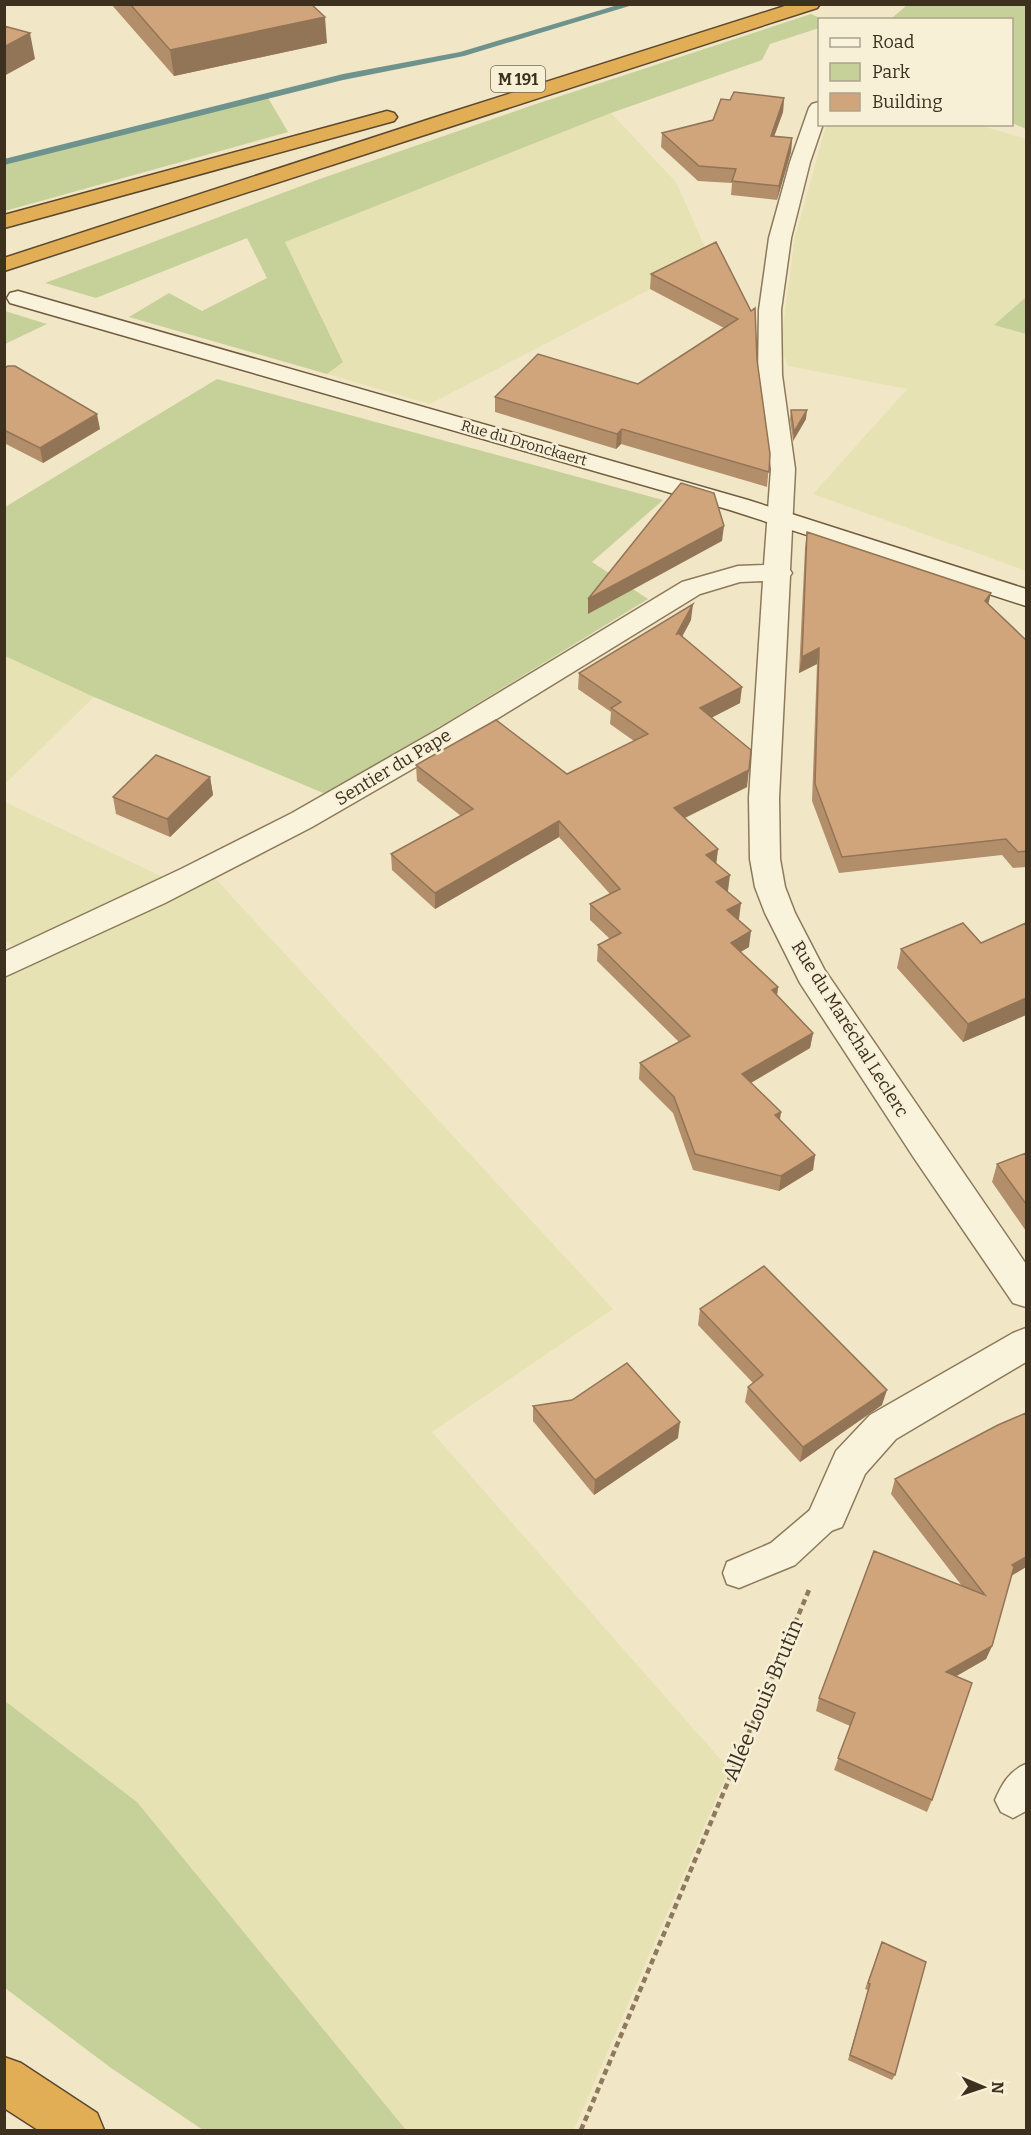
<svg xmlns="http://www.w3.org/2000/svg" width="1031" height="2135" viewBox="0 0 1031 2135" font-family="Bitter,serif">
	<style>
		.farmland { fill: #e7e2b3 }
		.green { fill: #c6d099 }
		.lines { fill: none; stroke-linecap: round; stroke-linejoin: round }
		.stream { fill: #6e938d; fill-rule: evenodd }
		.lane-casing { stroke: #8d795b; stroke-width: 3 }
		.street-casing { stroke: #8d795b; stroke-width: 3 }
		.secondary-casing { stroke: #6f5a3e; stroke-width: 3 }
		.highway-casing { stroke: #5b472f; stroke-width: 3 }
		.path { stroke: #8d795b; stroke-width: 4.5; stroke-dasharray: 6 4; stroke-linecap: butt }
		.lane { fill: #faf3db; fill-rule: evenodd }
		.street { fill: #faf3db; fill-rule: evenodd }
		.secondary { fill: #faf3db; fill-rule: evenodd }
		.highway { fill: #e2ae55; fill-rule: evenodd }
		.wall { fill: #b38e6a }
		.shaded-wall { fill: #927456 }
		.building { fill: #d0a57b; stroke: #927456; stroke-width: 1.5 }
		.labels { text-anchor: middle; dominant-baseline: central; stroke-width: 5; stroke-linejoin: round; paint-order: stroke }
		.far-street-label { font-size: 15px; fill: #3d301f; stroke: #f7f0d7 }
		.shield { fill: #f7f0d7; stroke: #756a56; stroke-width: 1.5 }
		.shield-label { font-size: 16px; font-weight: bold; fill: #3d301f }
		.street-label { font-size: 18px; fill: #3d301f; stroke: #f7f0d7 }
		.near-street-label { font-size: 21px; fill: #3d301f; stroke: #f7f0d7 }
	</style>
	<rect width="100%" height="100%" fill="#f1e7c7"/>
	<path class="farmland" d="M611 113 676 182 710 258 430 404 327 374 343 361 285 242Z
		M826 125H979L1026 139V297L994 325 1026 334V571L813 494 907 389 788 366 780 348 795 237Z
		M5 656 94 697 5 784Z
		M5 802 165 878 14 946 5 941Z
		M213 876 613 1309 432 1432 729 1769 574 2130H406L137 1802 5 1701 4 971Z"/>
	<path class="green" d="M908 4 1026 5V129L1012 123V20L891 19Z
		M811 14 822 19 820 20 819 28 770 44 762 60 611 113 285 242 343 362 327 374 129 317 169 293 202 311 267 278 247 238 96 298 45 283 317 180 530 106Z
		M267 96 288 132 5 211V162Z
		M1026 297V334L994 325Z
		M5 311 47 324 5 344Z
		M217 379 663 500 592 562 648 599 328 795 94 697 5 656V507Z
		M5 1701 137 1802 406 2130H203L111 2068 5 1988Z"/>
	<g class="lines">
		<path class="stream" d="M621 4H636L464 56 343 80 4 165V159L343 74 460 52Z"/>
		<defs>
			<path id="lane" d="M828 1499 839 1504 844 1514 839 1524 795 1565 739 1588 727 1584 723 1573 727 1562 771 1543 817 1504Z
				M1026 1764V1811L1013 1818 1001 1812 995 1800C1002 1784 1009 1771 1026 1764Z"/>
			<path id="street" d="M819 102 820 124H823L810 162 791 238 781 310 782 375 795 469 790 570 792 573 790 576 779 798 780 859 785 887 795 913 824 969 1026 1264V1307L1013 1303 914 1158 800 983 765 913 755 887 750 859 749 798 763 581 740 582 700 594 459 742 312 827 165 903 4 977V952L181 869 292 813 439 729 682 582 738 566 764 565 771 469 758 375 759 310 769 238 790 162 809 108 812 104Z
				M1026 1328V1362L896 1439 865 1474 842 1527 828 1532 814 1527 808 1514 836 1451 870 1415 1013 1333Z"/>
			<path id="secondary" d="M18 291 748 500 1026 589V606L730 510 10 303 7 298 10 293Z"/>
			<path id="highway" d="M791 4H820L817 8 4 271V258L433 118Z
				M387 111 394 113 397 117 394 121 4 228V215Z
				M4 2057 21 2063 97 2113 104 2130H38L4 2108Z"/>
		</defs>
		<use href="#lane" class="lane-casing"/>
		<use href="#street" class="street-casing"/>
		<use href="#secondary" class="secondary-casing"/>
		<use href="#highway" class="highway-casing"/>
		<path class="path" d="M581 2130 809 1590"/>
		<use href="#lane" class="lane"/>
		<use href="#street" class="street"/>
		<use href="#secondary" class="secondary"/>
		<use href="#highway" class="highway"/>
	</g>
	<path class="wall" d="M111 4H311L327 43 174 76Z
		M784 98 783 112 774 137 792 138 791 152 777 200 731 195 732 183 698 181 661 147 662 133 713 120 730 100Z
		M716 242 757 360 770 454 767 487 621 444 616 449 495 412V397L638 384 724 328 650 289 651 274Z
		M4 368 100 429 43 463 4 443Z
		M791 410 806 419 793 441 790 419Z
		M807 532 991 593 988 604 1026 640V867L1013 868 1002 855 839 873 812 801 817 664 799 673 805 548Z
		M691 620 682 637 740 703 711 718 747 787 685 818 718 849 716 864 749 947 741 952 778 987 777 995 813 1033 810 1048 751 1083 781 1112 780 1120 815 1155 813 1170 779 1191 693 1170 673 1113 639 1079 640 1063 679 1042 597 961 598 945 610 939 590 920V904L610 894 559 837 435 909 392 870 391 854 461 816 417 781 416 765 567 774 634 741 610 724 611 712 578 689 579 673Z
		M210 777 213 795 170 837 116 814 113 797Z
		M1026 923V1015L963 1042 897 968 901 949 981 943Z
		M1026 1153V1231L992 1182 997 1164Z
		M700 1309 882 1405 800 1462 745 1402 748 1387 753 1383 698 1325Z
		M572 1400 678 1438 594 1495 533 1421V1406Z
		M895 1479 1026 1567 1011 1576 992 1646 986 1659 956 1676 932 1800 927 1812 834 1770 850 1726 816 1711 819 1698 962 1586 891 1494Z
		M882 1942 895 2075 892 2080 848 2060 868 1990 865 1989Z"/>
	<path class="shaded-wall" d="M325 17 327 43 174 76 170 50Z
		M30 33 35 59 4 76V47Z
		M784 98 783 112 769 150 771 136Z
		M792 138 791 152 777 200 779 186Z
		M807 410 806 419 793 441 794 432Z
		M97 414 100 429 43 463 40 448Z
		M622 429 621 444 616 449 617 434Z
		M724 526 722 541 588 614V599Z
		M991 593 987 609 985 601Z
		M693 604 691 620 674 651 676 635Z
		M819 648 817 664 799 673 802 657Z
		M742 687 740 703 699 724 700 708Z
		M749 770 747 787 672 824 674 808Z
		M210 777 213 795 170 837 167 819Z
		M559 821V837L435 909V893Z
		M718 849 716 865 706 855Z
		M730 875 728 891 714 898 716 882Z
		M741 903 739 919 725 926 727 910Z
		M751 931 749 947 729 958 731 943Z
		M778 987 776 1003 772 990Z
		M1026 998V1015L963 1042 968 1024Z
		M813 1033 810 1048 740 1089 742 1074Z
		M781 1112 778 1127 775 1115Z
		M815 1155 813 1170 779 1191 781 1176Z
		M887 1390 882 1405 800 1462 803 1447Z
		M680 1422 678 1438 594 1495 595 1480Z
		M1026 1557V1567L1006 1579 1012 1565Z
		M992 1646 986 1659 941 1685 946 1672Z"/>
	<path class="building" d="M130 4H311L325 17 170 50Z
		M4 26 30 33 4 47Z
		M734 92 784 98 771 136 792 138 779 186 732 181 736 169 699 166 662 133 713 120 721 99 730 100Z
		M716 242 751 311 755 308 757 360 770 454 769 472 622 429 617 434 495 397 538 354 638 384 738 319 651 274Z
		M8 366H15L97 414 40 448 4 430V368Z
		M791 410H807L794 432Z
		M681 483 714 493 724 526 588 599Z
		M807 532 991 593 985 601 1026 640V851L1018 852 1006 839 842 857 815 784 819 648 802 657Z
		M693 604 676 635 678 633 742 687 700 708 751 750 749 770 674 808 718 849 706 855 730 875 716 882 741 903 727 910 751 931 731 943 778 987 772 990 813 1033 742 1074 781 1112 775 1115 815 1155 781 1176 695 1154 674 1097 640 1063 690 1036 598 945 621 933 590 904 620 889 559 821 435 893 391 854 473 809 416 765 496 720 567 774 648 734 611 708 621 702 579 673Z
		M156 755 210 777 167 819 113 797Z
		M963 923 981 943 1026 923V998L968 1024 901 949Z
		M1026 1153V1204L997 1164Z
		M764 1266 887 1390 803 1447 748 1387 763 1375 700 1309Z
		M627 1363 680 1422 595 1480 533 1406 572 1400Z
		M1026 1413V1557L1012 1565 1014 1567 992 1646 946 1672 972 1683 932 1800 838 1758 855 1713 819 1698 874 1551 985 1595 895 1479 998 1425Z
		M882 1942 926 1962 895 2075 850 2055 870 1984 868 1983Z"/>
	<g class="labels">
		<g class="far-street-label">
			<text transform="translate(524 443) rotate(16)">Rue du Dronckaert</text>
		</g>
		<rect class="shield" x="491" y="66" width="54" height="26" rx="4.5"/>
		<g class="shield-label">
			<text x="518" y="79">M 191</text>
		</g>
		<g class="street-label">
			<text transform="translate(393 767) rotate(-31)">Sentier du Pape</text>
			<text transform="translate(850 1029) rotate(58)">Rue du Maréchal Leclerc</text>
		</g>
		<g class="near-street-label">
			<text transform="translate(763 1700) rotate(-67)">Allée Louis Brutin</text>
		</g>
	</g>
	<rect width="1031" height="2135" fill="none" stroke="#3d301f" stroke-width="12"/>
	<rect x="818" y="18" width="195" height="108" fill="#f7f0d7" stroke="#ada38d" stroke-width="1.5"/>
	<rect x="830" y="38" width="30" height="9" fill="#faf3db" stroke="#ada38d" stroke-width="1.5"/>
	<text x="872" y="48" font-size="18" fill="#3d301f">Road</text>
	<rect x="830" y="63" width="30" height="18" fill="#c6d099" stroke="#ada38d" stroke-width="1.5"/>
	<text x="872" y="78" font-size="18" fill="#3d301f">Park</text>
	<rect x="830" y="93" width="30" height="18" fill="#d0a57b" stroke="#ada38d" stroke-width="1.5"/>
	<text x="872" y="108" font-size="18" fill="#3d301f">Building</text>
	<g transform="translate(983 2087) rotate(92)" stroke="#f7f0d7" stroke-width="4.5" paint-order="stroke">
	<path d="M0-4.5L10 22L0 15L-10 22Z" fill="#3d301f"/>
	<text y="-9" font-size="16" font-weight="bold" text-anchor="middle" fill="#3d301f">N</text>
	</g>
</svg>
